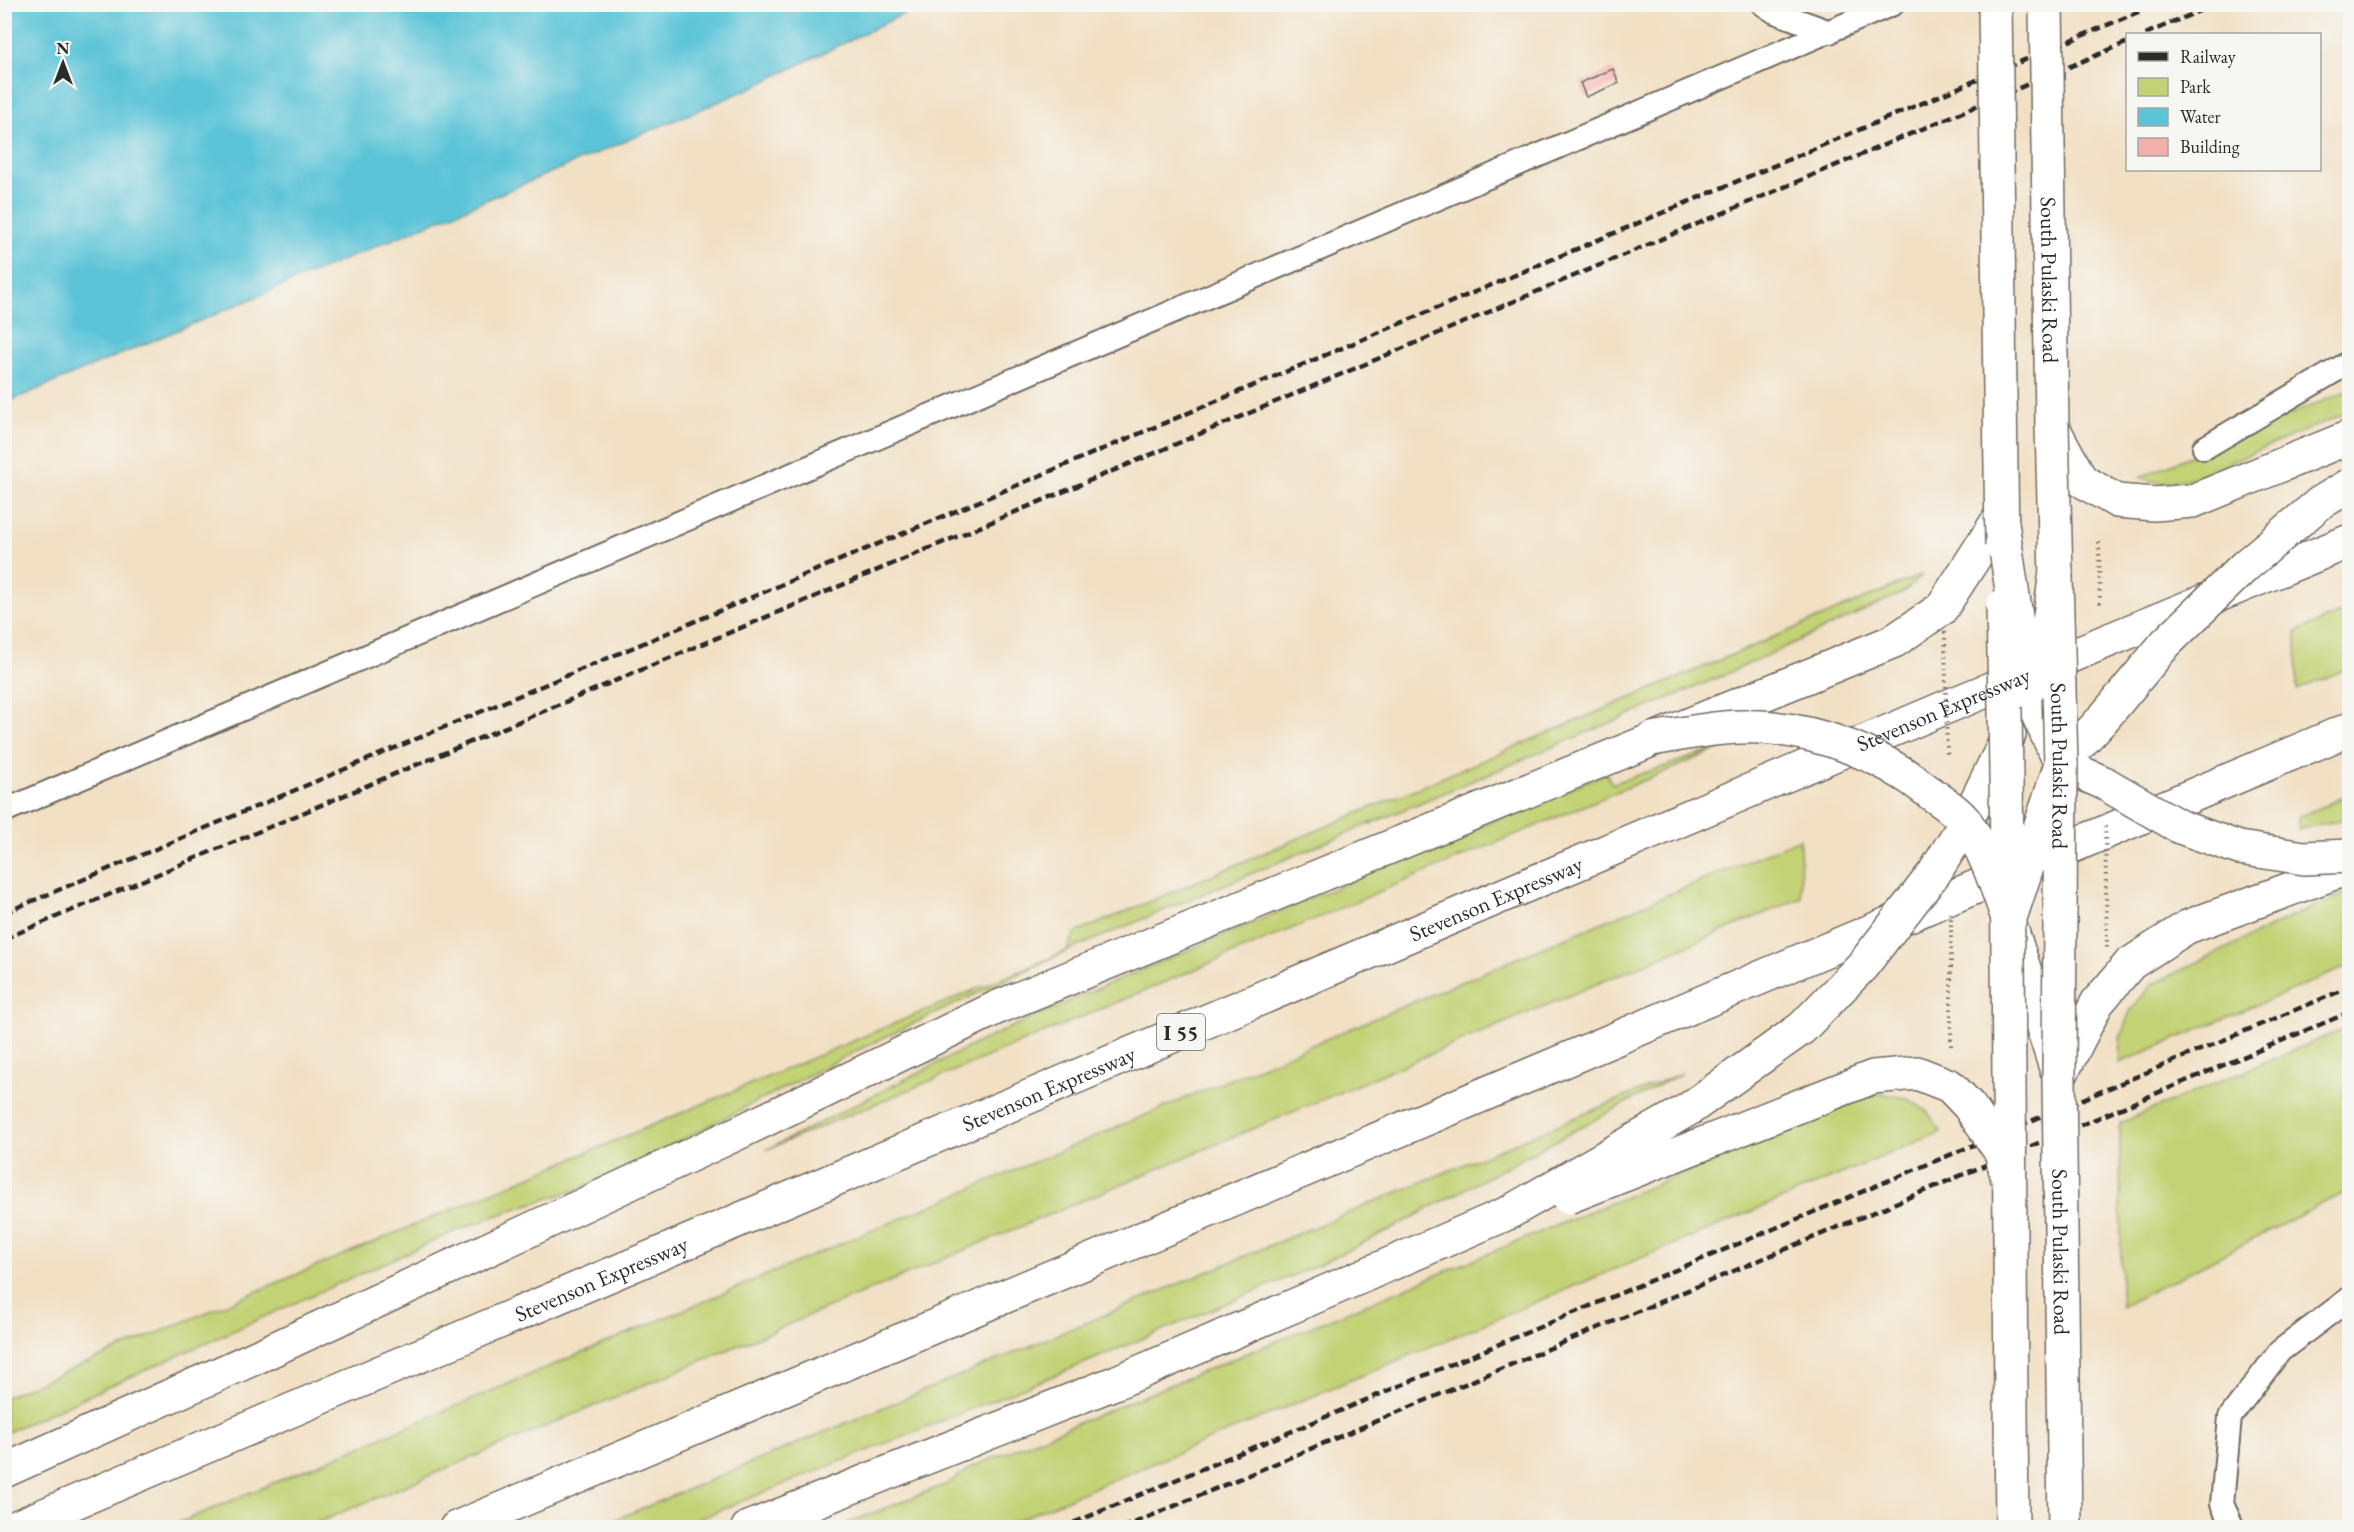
<svg xmlns="http://www.w3.org/2000/svg" width="2354" height="1532" viewBox="0 0 2354 1532" font-family="'EB Garamond',serif">
	<style>
		.green { fill: #c3d274; stroke: #777e50; stroke-width: 1.5 }
		.water { fill: #5cc4d8; stroke: #447882; stroke-width: 1.5 }
		.building { fill: #f4aeab }
		.lines { fill: none; stroke-linecap: round; stroke-linejoin: round }
		.lane-casing { stroke: #716a61; stroke-width: 26 }
		.highway-casing { stroke: #716a61; stroke-width: 36 }
		.path { stroke: #716a61; stroke-width: 4; stroke-dasharray: 1.5 4.5; stroke-linecap: butt }
		.lane { stroke: #fff; stroke-width: 22 }
		.highway { stroke: #fff; stroke-width: 33 }
		.rail { stroke: #2b2b2b; stroke-width: 4.5; stroke-dasharray: 9 4.5; stroke-linecap: butt }
		.secondary-bridge-casing { stroke: #716a61; stroke-width: 36; stroke-linecap: butt }
		.highway-bridge-casing { stroke: #716a61; stroke-width: 36; stroke-linecap: butt }
		.path-bridge { stroke: #716a61; stroke-width: 4; stroke-dasharray: 1.5 4.5; stroke-linecap: butt }
		.secondary-bridge { stroke: #fff; stroke-width: 33 }
		.highway-bridge { stroke: #fff; stroke-width: 33 }
		.labels { text-anchor: middle; dominant-baseline: central; stroke-width: 5; stroke-linejoin: round; paint-order: stroke }
		.shield { fill: #f6f6f2; stroke: #686867; stroke-width: 1.5 }
		.shield-label { font-size: 21px; font-weight: bold; fill: #2b2b2b }
		.street-label { font-size: 22px; fill: #2b2b2b; stroke: #f6f6f2 }
	</style>
	<rect width="100%" height="100%" fill="#f6f6f2"/>
	<filter id="ink" filterUnits="userSpaceOnUse"><feTurbulence type="fractalNoise" baseFrequency=".0167" numOctaves="2"/><feDisplacementMap in="SourceGraphic" scale="12" xChannelSelector="R" yChannelSelector="G"/><feConvolveMatrix kernelMatrix="1 2 1 2 8 2 1 2 1" color-interpolation-filters="sRGB"/></filter>
	<filter id="wash" filterUnits="userSpaceOnUse"><feTurbulence type="fractalNoise" baseFrequency=".008" numOctaves="4" result="noise"/><feDisplacementMap in="SourceGraphic" scale="24" xChannelSelector="R" yChannelSelector="G"/><feGaussianBlur stdDeviation="1.35" result="paint"/><feColorMatrix in="noise" values="0 0 0 0 0 0 0 0 0 0 0 0 0 0 0 0 0 1.4 0 .05"/><feComposite in="paint" operator="in"/></filter>
	<g filter="url(#wash)">
		<rect width="100%" height="100%" fill="#f2e0c4"/>
		<path class="green" d="M2349 390V412L2195 477C2176 482 2158 486 2140 477Z
			M1923 574 1904 592 1729 673 1067 951 864 1047 644 1159 576 1190 517 1208 458 1230 5 1433V1397L1067 951 1075 933Z
			M2349 609V668L2297 690 2296 632Z
			M1733 743 766 1150 981 1041 1085 994 1606 773 1612 784Z
			M2349 795V818L2298 829V817Z
			M1800 839 1801 898 307 1527H169Z
			M2349 892V966L2119 1063 2120 1039 2130 1011 2152 984 2302 912Z
			M2349 1027V1190L2121 1307 2120 1123Z
			M1682 1073 1383 1233 1320 1264 1073 1368 678 1527H598Z
			M1877 1093 1906 1098 1927 1111 1941 1132 1001 1527 835 1528 947 1484 974 1466Z"/>
		<path class="water" d="M5 4H922V5L751 88 5 403Z"/>
		<g id="blocks">
			<path class="building" d="M1613 69 1619 83 1586 97 1580 83Z"/>
		</g>
	</g>
	<g filter="url(#ink)">
		<use href="#blocks" fill-opacity="0" stroke="#716a61" stroke-width="1.5"/>
		<g class="lines">
			<defs>
				<path id="lane" d="M1763 4 1775 12 1830 32
					M2204 448 2350 362
					M4 811 1893 4
					M2233 1528 2222 1504 2230 1417 2280 1351 2350 1298"/>
				<g id="highway">
					<path d="M2052 426 2081 480 2117 501 2154 504 2193 501 2350 437"/>
					<path d="M2027 691 2061 764 2104 783"/>
					<path d="M2061 764 2102 720"/>
					<path d="M1966 822 2009 735"/>
					<path d="M2010 925 2056 1068"/>
					<path d="M2059 1078 2097 1003 2130 964 2187 927 2350 867"/>
					<path d="M4 1471 261 1355 740 1132 996 1008 1894 641 1941 609 2001 516"/>
					<path id="s1" d="M14 1528 1944 708 2350 541"/>
					<path d="M456 1528 2350 729"/>
					<path d="M748 1528 1117 1382 1321 1294"/>
				</g>
			</defs>
			<use href="#lane" class="lane-casing"/>
			<use href="#highway" class="highway-casing"/>
			<path class="path" d="M2099 542 2100 606"/>
			<use href="#lane" class="lane"/>
			<use href="#highway" class="highway"/>
			<path class="rail" d="M2145 34 2216 4
				M4 913 2157 4
				M4 939 2128 42
				M1061 1528 2350 987
				M1122 1528 2350 1012"/>
			<defs>
				<g id="secondary-bridge">
					<path d="M1995 4 2002 546"/>
					<path id="s2" d="M2046 4 2052 426 2061 764 2059 1078 2065 1528"/>
					<path d="M2003 606C2010 913 2009 1220 2012 1528"/>
				</g>
				<path id="highway-bridge" d="M2001 516 2027 691
					M2027 691 2044 659 2056 572
					M2102 720 2166 643 2245 566 2320 503 2350 485
					M1652 739C1688 733 1725 725 1761 727 1821 731 1883 755 1929 792 1941 801 1959 812 1967 824 1987 854 1997 888 2009 921
					M2104 783 2180 827 2239 848 2304 858 2350 856
					M2009 921 2061 764
					M1568 1197 1873 1077 1917 1073 1950 1086 1969 1106 2001 1152 2008 1180
					M1321 1294 1508 1213 1689 1109 1802 1028 1863 965 1935 872 1966 822"/>
			</defs>
			<use href="#secondary-bridge" class="secondary-bridge-casing"/>
			<use href="#highway-bridge" class="highway-bridge-casing"/>
			<path class="path-bridge" d="M1945 632 1947 758
				M2105 826 2107 948
				M1951 1046V913"/>
			<use href="#secondary-bridge" class="secondary-bridge"/>
			<use href="#highway-bridge" class="highway-bridge"/>
		</g>
	</g>
	<g class="labels">
		<rect class="shield" x="1157" y="1014" width="48" height="36" rx="4.5"/>
		<g class="shield-label">
			<text x="1181" y="1032">I 55</text>
		</g>
		<g class="street-label">
			<text stroke="none"><textPath href="#s2" startOffset="276">South Pulaski Road</textPath></text>
			<text stroke="none"><textPath href="#s1" startOffset="2096">Stevenson Expressway</textPath></text>
			<text stroke="none"><textPath href="#s2" startOffset="762">South Pulaski Road</textPath></text>
			<text stroke="none"><textPath href="#s1" startOffset="1610">Stevenson Expressway</textPath></text>
			<text stroke="none"><textPath href="#s1" startOffset="1124">Stevenson Expressway</textPath></text>
			<text stroke="none"><textPath href="#s2" startOffset="1248">South Pulaski Road</textPath></text>
			<text stroke="none"><textPath href="#s1" startOffset="638">Stevenson Expressway</textPath></text>
		</g>
	</g>
	<rect width="2354" height="1532" fill="none" stroke="#f6f6f2" stroke-width="24"/>
	<rect x="2126" y="33" width="195" height="138" fill="#f6f6f2" stroke="#a5a5a2" stroke-width="1.5"/>
	<rect x="2138" y="52" width="30" height="9" fill="#2b2b2b" stroke="#a5a5a2" stroke-width="1.5"/>
	<text x="2180" y="63" font-size="18" fill="#2b2b2b">Railway</text>
	<rect x="2138" y="78" width="30" height="18" fill="#c3d274" stroke="#a5a5a2" stroke-width="1.5"/>
	<text x="2180" y="93" font-size="18" fill="#2b2b2b">Park</text>
	<rect x="2138" y="108" width="30" height="18" fill="#5cc4d8" stroke="#a5a5a2" stroke-width="1.5"/>
	<text x="2180" y="123" font-size="18" fill="#2b2b2b">Water</text>
	<rect x="2138" y="138" width="30" height="18" fill="#f4aeab" stroke="#a5a5a2" stroke-width="1.5"/>
	<text x="2180" y="153" font-size="18" fill="#2b2b2b">Building</text>
	<g transform="translate(63 63)" stroke="#f6f6f2" stroke-width="4.5" paint-order="stroke">
	<path d="M0-4.5L10 22L0 15L-10 22Z" fill="#2b2b2b"/>
	<text y="-9" font-size="16" font-weight="bold" text-anchor="middle" fill="#2b2b2b">N</text>
	</g>
</svg>
